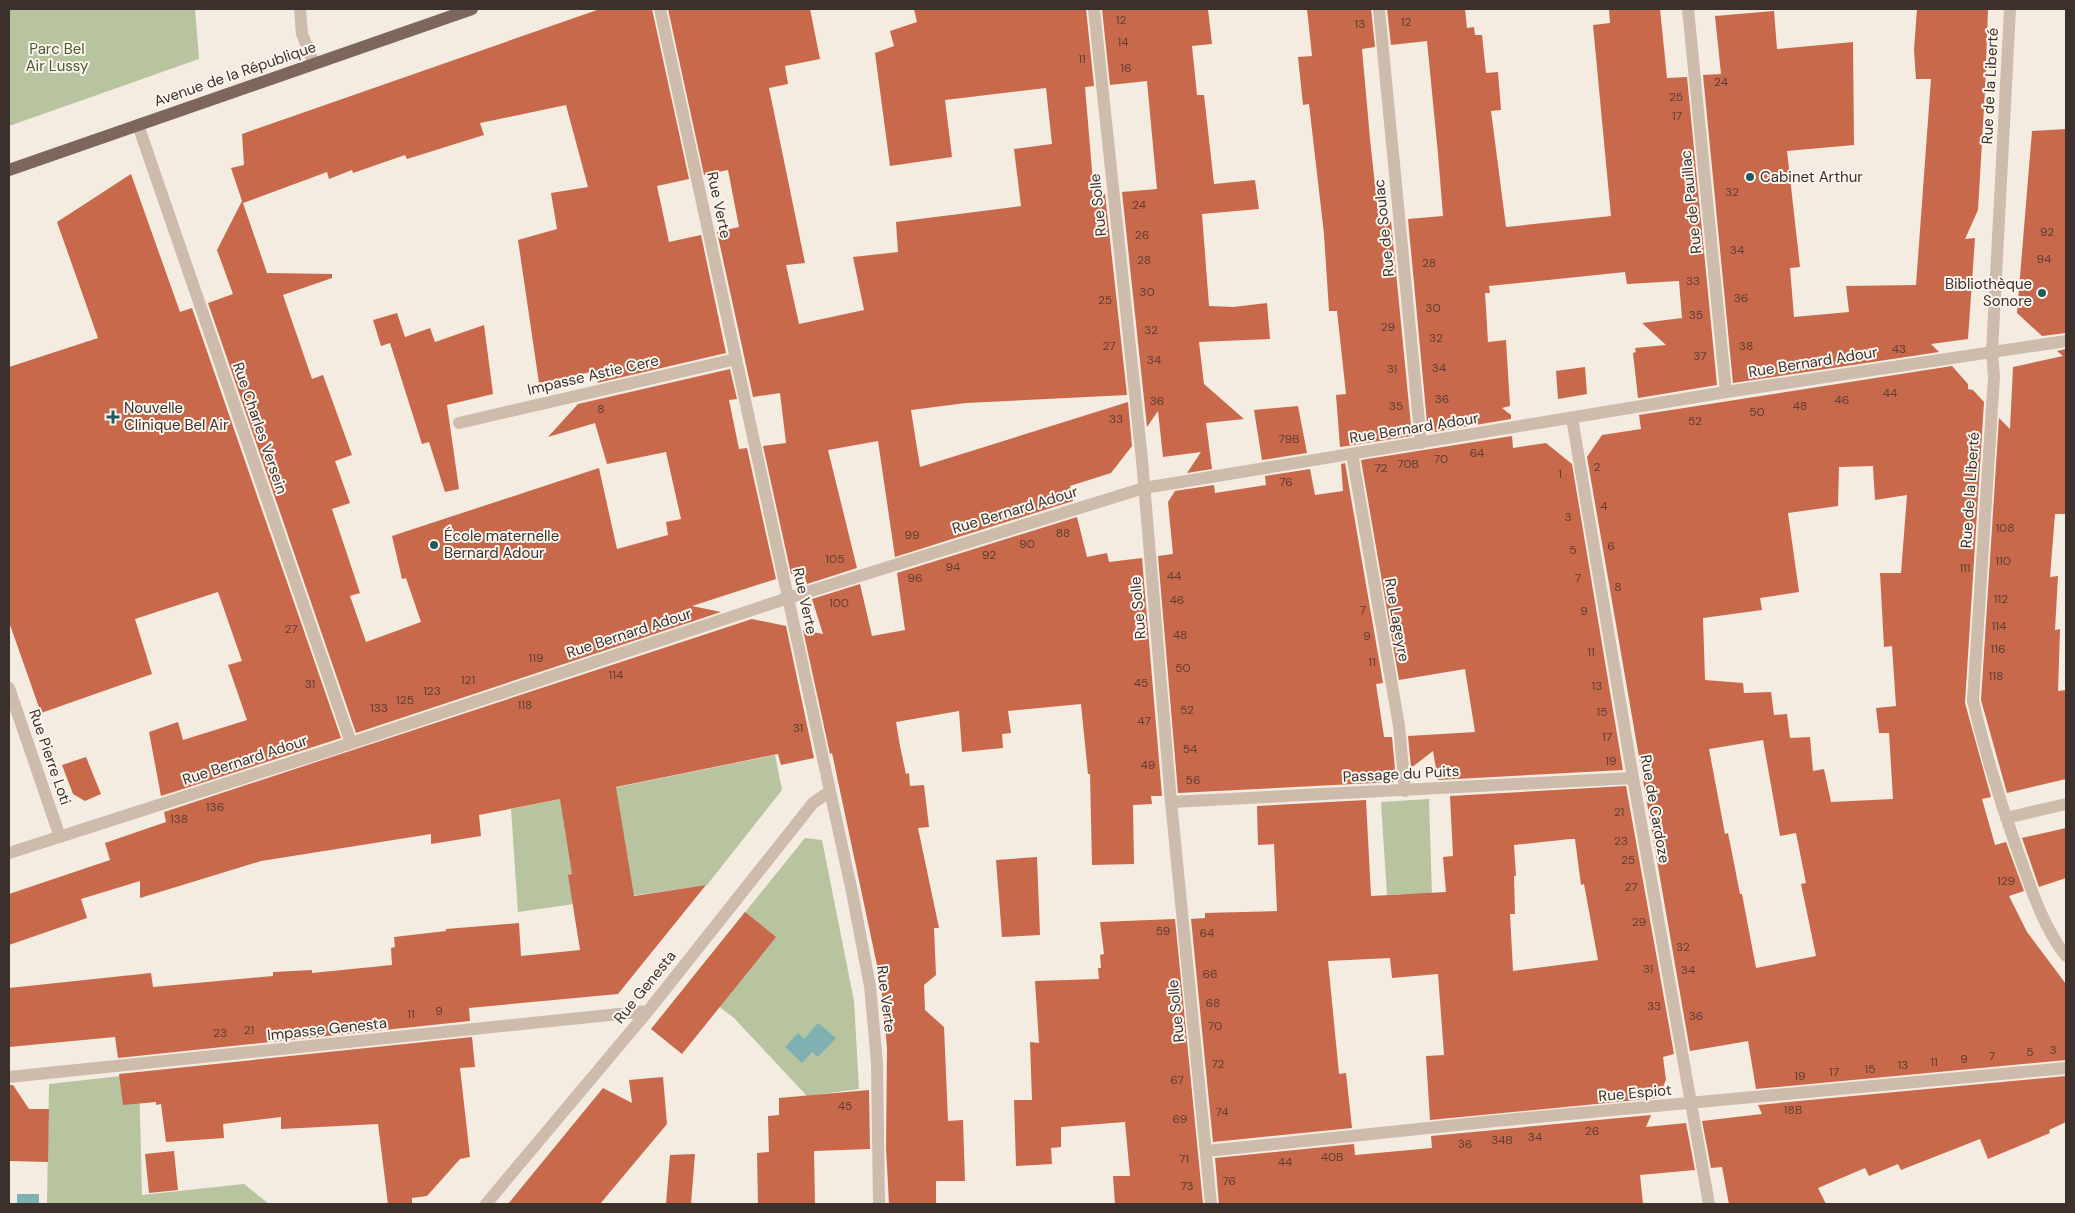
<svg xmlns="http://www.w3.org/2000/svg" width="2075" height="1213" viewBox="0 0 2075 1213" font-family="'DM Sans',sans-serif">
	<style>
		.green { fill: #b8c4a0 }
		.water { fill: #7fb0b2 }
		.building { fill: #c8694b; fill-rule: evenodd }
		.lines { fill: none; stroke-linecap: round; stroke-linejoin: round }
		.minor { stroke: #cdbbac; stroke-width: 12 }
		.major { stroke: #7d675c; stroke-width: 12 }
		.poi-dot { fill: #1f5a5e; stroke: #fbf5ee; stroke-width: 2 }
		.labels { text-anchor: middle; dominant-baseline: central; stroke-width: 4; stroke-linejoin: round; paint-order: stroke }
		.number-label { font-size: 12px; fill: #5e3e33 }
		.park-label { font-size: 15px; fill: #4a5a2e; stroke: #fbf5ee }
		.street-label { font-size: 15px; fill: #3b302b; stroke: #fbf5ee }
		.poi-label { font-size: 15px; fill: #3b302b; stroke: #fbf5ee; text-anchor: start }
	</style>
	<rect width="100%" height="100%" fill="#f4ebe1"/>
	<path class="green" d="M9 9H195L199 59 9 126Z
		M775 755 782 790 707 885 518 912 511 809Z
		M1429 799 1432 896 1403 898 1402 894 1387 895 1381 802Z
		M805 838 822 840 854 1001 859 1089 807 1096 734 1018 688 983Z
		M139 1074 142 1195 244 1184 269 1204H47L49 1084Z"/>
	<path class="water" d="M818 1023 836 1038 818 1057 812 1052 802 1063 785 1047 798 1033 804 1039Z
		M17 1194H39V1204H17Z"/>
	<path class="building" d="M600 9H652L689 179 657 186 669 242 701 235 726 353 597 383 610 368 539 383 518 240 557 229 551 193 588 187 566 105 480 123 484 135 407 159 405 155 353 173 352 170 329 179 327 172 243 203 267 273 332 274V278L283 295 312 379 323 375 352 455 335 461 350 503 332 509 360 593 350 596 366 642 421 622 406 578 402 579 392 536 599 468 617 549 668 535 666 522 681 519 666 452 607 464 595 423 548 437 578 404 730 369 737 399 729 400 739 449 747 448 776 579 692 606 721 612 356 733 208 303 233 294 217 250 242 201 231 168 244 165 242 134Z
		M668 9H810L820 59 785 66 788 84 769 88 805 263 786 265 799 324 864 310 853 257 898 252 896 222 1021 206 1014 149 1052 144 1046 88 945 100 952 157 890 166 875 53 894 46 890 31 917 22 914 9H1086L1094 86 1085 87 1094 194H1105L1127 395 966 403 911 410 920 467 1128 402 1132 446 1111 473 1070 486 1073 501 895 557 878 441 828 450 857 568 807 584 803 570 791 574 763 446 786 443 780 393 753 397 717 232 739 227 728 170 704 175Z
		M1102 9H1208L1212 44 1192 46 1197 95H1204L1214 184 1255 180 1259 209 1202 214 1209 306 1233 307 1267 303 1270 339 1199 342 1204 384 1244 419 1206 423 1212 469 1187 473 1201 452 1163 457 1158 411 1147 427 1122 192 1157 189 1147 81 1110 85Z
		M1307 9H1371L1375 47 1362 49 1370 139 1379 222 1391 221 1412 436 1340 447 1336 395 1346 394 1337 311H1329L1324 234 1309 104 1303 105 1298 57 1312 56Z
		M1387 9H1465L1467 28 1474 27 1475 35H1482L1486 73 1498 72 1501 110 1491 111 1506 227 1611 216 1593 25 1610 23 1609 9H1660L1667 78 1687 77 1717 385 1638 398 1633 353 1636 352 1635 348 1666 345 1642 323 1682 318 1679 281 1627 284 1625 272 1489 286 1490 293H1485L1488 342 1506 340 1510 406 1502 408 1511 415V419L1428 433 1408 219 1443 216 1438 154 1427 41 1391 45Z
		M1917 9H1988L1985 91 1978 210 1965 239 1975 238 1968 339 1931 344 1939 352 1733 383 1703 75 1721 74 1715 16 1774 11 1777 49 1853 42 1854 145 1787 151 1800 267 1790 268 1794 317 1849 312 1846 286 1916 285 1931 79H1916L1914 50Z
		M2066 129V333L2042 336 2017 313 2032 131Z
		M131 174 180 312 192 308 341 738 161 796 149 732 178 722 183 740 247 720 228 665 242 661 218 592 135 619 152 674 41 713 9 622V367L98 338 57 222Z
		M397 313 405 337 430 328 435 342 484 325 493 394 447 405 459 489 445 492 429 442 422 444 390 343 381 346 373 320Z
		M2066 349V514H2055L2050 577 2058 576 2055 630 2060 629 2058 691 2066 690V779L2007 793 1981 700 1999 418 2010 429 2013 367 2063 356 2057 351Z
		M1952 366 1968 384V389L1973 390 1984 402 1965 703 1991 797 1982 799 1995 845 2006 842 2024 891 2009 896 2027 932 2066 984V1060L1756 1089 1748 1041 1690 1051 1587 457 1602 435 1641 429 1639 415ZM1873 466 1875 500 1907 495 1901 573H1880L1884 647 1892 646 1896 706 1876 708 1879 733H1889L1893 799 1831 802 1824 769 1813 771 1810 737 1790 738 1787 714 1774 715 1771 692 1744 693 1743 683 1705 680 1703 618 1762 610 1760 598 1799 592 1788 513 1838 506 1839 467ZM1763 740 1780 836 1796 833 1806 883 1801 884 1816 956 1756 968 1742 894H1740L1728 833 1725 834 1709 749Z
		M1585 367 1587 394 1558 399 1556 371Z
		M1298 406 1307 453 1262 460 1254 410Z
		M1512 436 1513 448 1546 443 1572 464 1623 770 1438 780 1433 751 1411 768 1408 736 1475 732 1465 669 1399 680 1361 460Z
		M1345 463 1383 683 1376 684 1384 737H1392L1396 780 1393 782 1178 793 1158 556 1173 554 1168 502 1175 491 1214 485 1215 493 1266 485 1265 476 1310 469 1315 495 1343 491 1341 464Z
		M1077 517 1087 557 1107 553 1109 562 1142 558 1162 796H1151L1152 804 1133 805 1134 864 1092 865 1090 774H1088L1081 704 1008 711 1011 733 1002 734 1003 748 962 752 959 711 896 722 900 746 906 774 909 773 910 786 924 785 929 827 918 828 939 928H934L936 975 924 985 925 1010 944 1027 948 1121 963 1120 965 1181H936V1204H889L886 1148 887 1048 881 984 832 753 830 754 803 630 823 634 812 599 860 584 872 636 905 630 897 573Z
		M752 619 786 626 814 758 781 765 778 754 616 787 634 896 706 885 618 994 469 1008 470 1021 118 1058 115 1037 9 1047V988L151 973 153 987 273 976V972L312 970V973L392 965 391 948 395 947 394 937 446 931V929L519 923 521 956 580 950 568 875 572 874 560 799 479 815 481 836 431 844V834L261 861 140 898V881L81 899 87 918 9 945V894L110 860 105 843 166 822 164 812Z
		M86 757 101 794 85 801 73 794 62 765Z
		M1626 786 1674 1054 1663 1057 1666 1080 1658 1098 1430 1120 1426 1056 1444 1055 1438 974 1392 978 1390 958 1328 961 1339 1074 1346 1073 1352 1128 1213 1142 1191 919 1205 918V913L1277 911 1274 844 1258 845 1257 806 1366 800 1371 896 1446 892 1443 857 1453 856 1450 796ZM1570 839H1575L1581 885 1584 884 1598 960 1513 971 1510 914H1515L1514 876H1516L1514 845Z
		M2066 828V878L2039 887 2022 838Z
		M1037 857 1040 935 1002 937 996 860Z
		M745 912 776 937 682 1054 651 1029Z
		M1175 919 1203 1204H1115L1113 1176H1130L1125 1122 1061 1127V1147L1051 1148 1052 1164 1016 1166 1014 1100H1032L1030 1042 1039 1043 1035 981 1099 979 1098 968H1101L1100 955 1104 954 1100 922Z
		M472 1037 475 1067 460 1068 470 1157 460 1159 427 1196 412 1198V1204H388L378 1124 281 1129V1117L223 1124 224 1138 166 1142 161 1104 156 1105V1102L123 1105 119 1074Z
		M2066 1076V1122L2049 1130 2050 1133 1988 1159 1980 1139 1901 1170 1898 1164 1869 1176 1865 1168 1818 1188 1826 1204H1729L1722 1167 1711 1168 1702 1121 1762 1114 1758 1105Z
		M663 1077 667 1124 600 1204H508L603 1088 632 1103 629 1080Z
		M9 1085H13L29 1109H49L48 1162 9 1161Z
		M869 1090 870 1149 814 1151 815 1204H758L757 1153 769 1152 768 1116 779 1115V1098Z
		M1651 1115 1646 1127 1686 1123 1695 1170 1640 1175 1643 1204H1219L1215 1158 1354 1144 1355 1155 1432 1148 1431 1136Z
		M174 1151 178 1190 149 1193 145 1154Z
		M695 1154 691 1204H666L670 1155Z"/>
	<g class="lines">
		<path class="minor" d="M300 9 302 34 314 64
			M660 9 852 892 870 986 877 1063 879 1204
			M1094 9 1142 460 1171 802 1211 1204
			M1379 9 1421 443
			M1688 9 1726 392
			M2010 9 1992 352 1994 377 1973 701C1985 752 2000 802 2018 852 2031 888 2042 925 2066 956
			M138 125 351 743
			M1572 418 1633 778 1709 1204
			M459 423 736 359
			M1352 454 1399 726 1405 791
			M9 688 60 837
			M1171 802 1633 778
			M2006 818 2066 804
			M9 853 318 754 788 598 1144 488 1726 392 2066 341
			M9 1077 648 1011
			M1207 1151 1495 1121 2066 1068
			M486 1204 648 1011 813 803 829 792"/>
		<path class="major" d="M9 170 472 9"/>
	</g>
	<g class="poi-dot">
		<circle cx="1750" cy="177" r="5"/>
		<circle cx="2042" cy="293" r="5"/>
		<path d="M110.5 409.5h5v5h5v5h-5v5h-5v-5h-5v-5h5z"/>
		<circle cx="434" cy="545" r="5"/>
	</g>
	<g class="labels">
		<g class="number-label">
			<text x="1121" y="20">12</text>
			<text x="1406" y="22">12</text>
			<text x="1360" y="24">13</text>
			<text x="1123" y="42">14</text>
			<text x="1082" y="59">11</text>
			<text x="1126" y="68">16</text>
			<text x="1721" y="82">24</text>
			<text x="1676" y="97">25</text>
			<text x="1677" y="116">17</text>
			<text x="1732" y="192">32</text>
			<text x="1139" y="205">24</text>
			<text x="2047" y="232">92</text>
			<text x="1142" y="235">26</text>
			<text x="1737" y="250">34</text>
			<text x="2044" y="259">94</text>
			<text x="1144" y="260">28</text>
			<text x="1429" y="263">28</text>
			<text x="1693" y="281">33</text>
			<text x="1147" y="292">30</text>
			<text x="1741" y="298">36</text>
			<text x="1105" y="300">25</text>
			<text x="1433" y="308">30</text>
			<text x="1696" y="315">35</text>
			<text x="1388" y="327">29</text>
			<text x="1151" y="330">32</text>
			<text x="1436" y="338">32</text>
			<text x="1109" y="346">27</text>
			<text x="1746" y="346">38</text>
			<text x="1899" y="349">43</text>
			<text x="1700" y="356">37</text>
			<text x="1154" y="360">34</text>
			<text x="1439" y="368">34</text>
			<text x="1392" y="369">31</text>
			<text x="1890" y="393">44</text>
			<text x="1442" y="399">36</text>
			<text x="1842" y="400">46</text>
			<text x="1157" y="401">36</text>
			<text x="1396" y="406">35</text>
			<text x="1800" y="406">48</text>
			<text x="601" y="409">8</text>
			<text x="1757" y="412">50</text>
			<text x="1116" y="419">33</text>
			<text x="1695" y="421">52</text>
			<text x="1289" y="439">79B</text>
			<text x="1477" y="453">64</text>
			<text x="1441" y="459">70</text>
			<text x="1408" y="464">70B</text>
			<text x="1597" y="467">2</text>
			<text x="1381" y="468">72</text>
			<text x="1560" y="474">1</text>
			<text x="1286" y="482">76</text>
			<text x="1604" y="506">4</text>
			<text x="1568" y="517">3</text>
			<text x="2005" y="528">108</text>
			<text x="1063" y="533">88</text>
			<text x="912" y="535">99</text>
			<text x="1027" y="544">90</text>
			<text x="1611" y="546">6</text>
			<text x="1573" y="550">5</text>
			<text x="989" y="555">92</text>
			<text x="835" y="559">105</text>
			<text x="2003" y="561">110</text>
			<text x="953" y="567">94</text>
			<text x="1965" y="568">111</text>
			<text x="1174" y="576">44</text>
			<text x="915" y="578">96</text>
			<text x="1578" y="578">7</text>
			<text x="1618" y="587">8</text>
			<text x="2001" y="599">112</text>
			<text x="1177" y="600">46</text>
			<text x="839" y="603">100</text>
			<text x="1363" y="610">7</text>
			<text x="1584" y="611">9</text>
			<text x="1999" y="626">114</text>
			<text x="291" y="629">27</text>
			<text x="1180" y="635">48</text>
			<text x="1367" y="636">9</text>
			<text x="1998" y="649">116</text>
			<text x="1591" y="652">11</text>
			<text x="536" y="658">119</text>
			<text x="1372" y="662">11</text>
			<text x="1183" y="668">50</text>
			<text x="616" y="675">114</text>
			<text x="1996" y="676">118</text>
			<text x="468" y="680">121</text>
			<text x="1141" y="683">45</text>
			<text x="310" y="684">31</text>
			<text x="1597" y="686">13</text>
			<text x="432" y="691">123</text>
			<text x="405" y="700">125</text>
			<text x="525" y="705">118</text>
			<text x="379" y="708">133</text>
			<text x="1187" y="710">52</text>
			<text x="1602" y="712">15</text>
			<text x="1144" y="721">47</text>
			<text x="798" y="728">31</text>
			<text x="1607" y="737">17</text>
			<text x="1190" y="749">54</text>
			<text x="1611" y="761">19</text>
			<text x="1148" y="765">49</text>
			<text x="1193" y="780">56</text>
			<text x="215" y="807">136</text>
			<text x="1619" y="812">21</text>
			<text x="179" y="819">138</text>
			<text x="1621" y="841">23</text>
			<text x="1628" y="860">25</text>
			<text x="2006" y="881">129</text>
			<text x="1631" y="887">27</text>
			<text x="1639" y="922">29</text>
			<text x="1163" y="931">59</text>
			<text x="1207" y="933">64</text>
			<text x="1683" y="947">32</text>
			<text x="1648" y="969">31</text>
			<text x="1688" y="970">34</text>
			<text x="1210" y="974">66</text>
			<text x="1213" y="1003">68</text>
			<text x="1654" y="1006">33</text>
			<text x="439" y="1011">9</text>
			<text x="411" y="1014">11</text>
			<text x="1696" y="1016">36</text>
			<text x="1215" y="1026">70</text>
			<text x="249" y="1030">21</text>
			<text x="220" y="1033">23</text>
			<text x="2053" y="1050">3</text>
			<text x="2030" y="1052">5</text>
			<text x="1992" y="1056">7</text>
			<text x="1964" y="1059">9</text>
			<text x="1934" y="1062">11</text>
			<text x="1218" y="1064">72</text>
			<text x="1903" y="1065">13</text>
			<text x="1870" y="1069">15</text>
			<text x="1834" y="1072">17</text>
			<text x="1800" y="1076">19</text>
			<text x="1177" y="1080">67</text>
			<text x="845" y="1106">45</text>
			<text x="1793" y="1110">18B</text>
			<text x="1222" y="1112">74</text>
			<text x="1180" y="1119">69</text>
			<text x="1592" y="1131">26</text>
			<text x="1535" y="1137">34</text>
			<text x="1502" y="1140">34B</text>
			<text x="1465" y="1144">36</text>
			<text x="1332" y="1157">40B</text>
			<text x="1184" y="1159">71</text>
			<text x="1285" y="1162">44</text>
			<text x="1229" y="1181">76</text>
			<text x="1187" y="1186">73</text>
		</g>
		<g class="park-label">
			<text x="57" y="49">Parc Bel<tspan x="57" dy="17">Air Lussy</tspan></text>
		</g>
		<g class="street-label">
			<text transform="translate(235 74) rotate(-19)">Avenue de la République</text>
			<text transform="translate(1990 86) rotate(-87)">Rue de la Liberté</text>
			<text transform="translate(1691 202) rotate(-96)">Rue de Pauillac</text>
			<text transform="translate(719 205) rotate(78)">Rue Verte</text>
			<text transform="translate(1098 205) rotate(-96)">Rue Solle</text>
			<text transform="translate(1384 228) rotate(-96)">Rue de Soulac</text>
			<text transform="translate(1813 362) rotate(-9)">Rue Bernard Adour</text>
			<text transform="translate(593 375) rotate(-13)">Impasse Astie Cere</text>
			<text transform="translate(260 428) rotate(71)">Rue Charles Versein</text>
			<text transform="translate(1414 428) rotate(-9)">Rue Bernard Adour</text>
			<text transform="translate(1970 490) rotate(-86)">Rue de la Liberté</text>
			<text transform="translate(1015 510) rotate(-17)">Rue Bernard Adour</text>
			<text transform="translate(805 601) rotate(78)">Rue Verte</text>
			<text transform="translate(1138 608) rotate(-95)">Rue Solle</text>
			<text transform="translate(1397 620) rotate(80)">Rue Lageyre</text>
			<text transform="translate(629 633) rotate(-18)">Rue Bernard Adour</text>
			<text transform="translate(50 757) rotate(71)">Rue Pierre Loti</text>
			<text transform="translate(245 760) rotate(-18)">Rue Bernard Adour</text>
			<text transform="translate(1401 774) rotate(-3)">Passage du Puits</text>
			<text transform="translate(1655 809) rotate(80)">Rue de Cardoze</text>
			<text transform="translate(645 987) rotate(-51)">Rue Genesta</text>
			<text transform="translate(886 999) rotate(83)">Rue Verte</text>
			<text transform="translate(1176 1011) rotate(-96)">Rue Solle</text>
			<text transform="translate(327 1029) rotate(-6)">Impasse Genesta</text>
			<text transform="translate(1635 1093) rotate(-5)">Rue Espiot</text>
		</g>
		<g class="poi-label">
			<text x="1760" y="177">Cabinet Arthur</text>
			<text x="2032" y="284" text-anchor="end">Bibliothèque<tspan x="2032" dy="17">Sonore</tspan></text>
			<text x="124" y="408">Nouvelle<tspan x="124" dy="17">Clinique Bel Air</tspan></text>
			<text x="444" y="536">École maternelle<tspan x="444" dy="17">Bernard Adour</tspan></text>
		</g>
	</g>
	<rect width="2075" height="1213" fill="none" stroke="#3b302b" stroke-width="20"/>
</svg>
